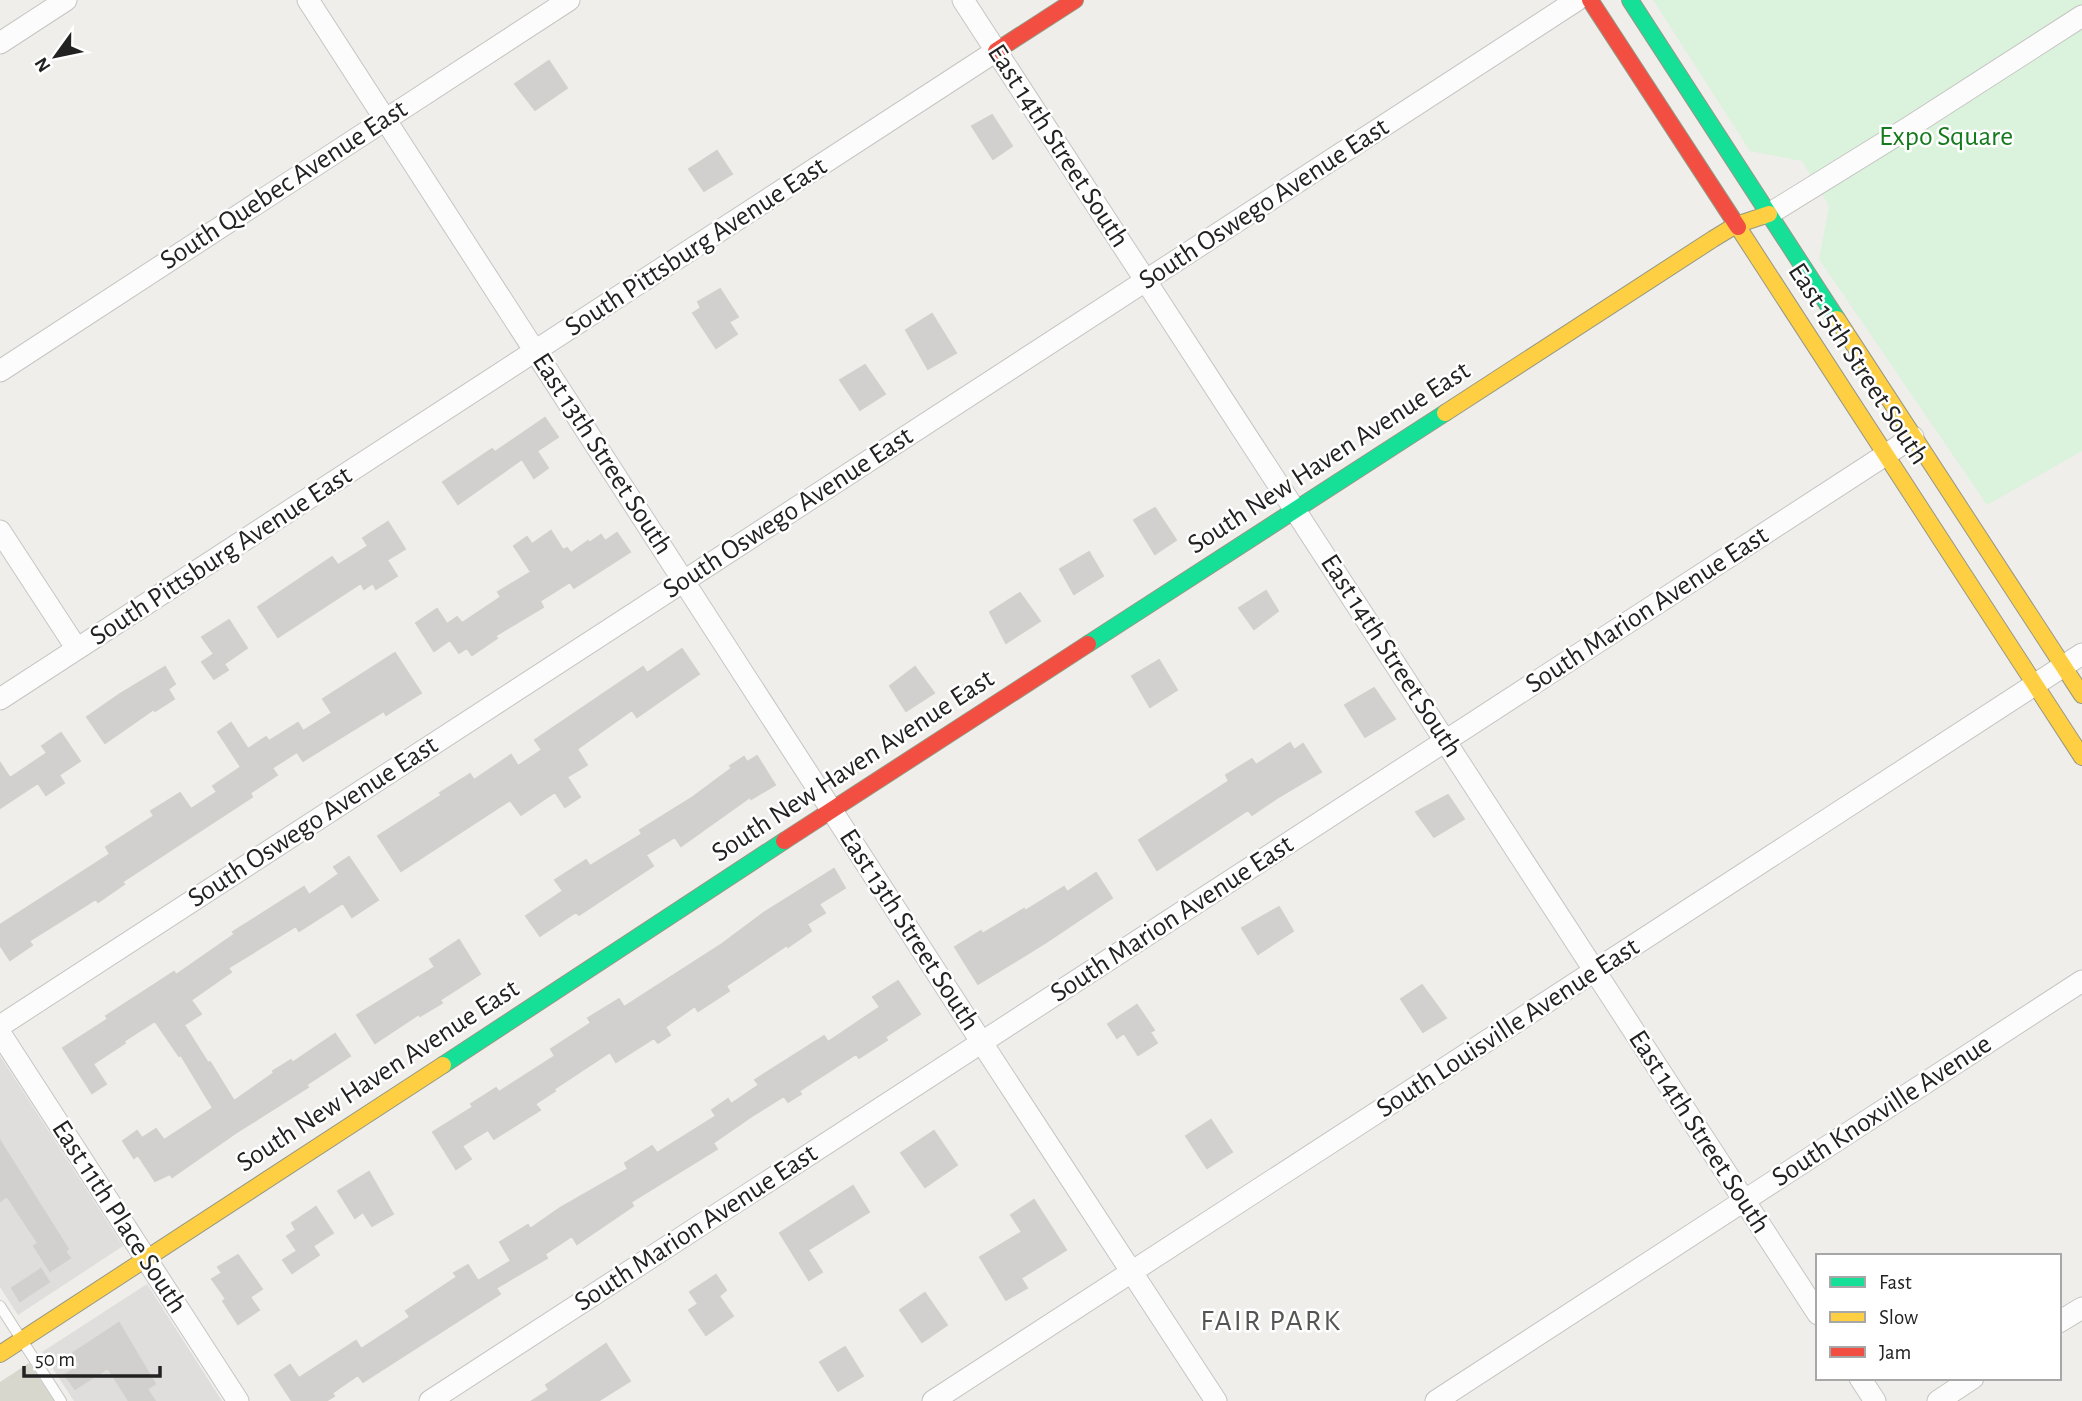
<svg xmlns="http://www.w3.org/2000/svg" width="2082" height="1401" viewBox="0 0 2082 1401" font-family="'Alegreya Sans',sans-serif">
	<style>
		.residential { fill: #dfdedc }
		.construction { fill: #d8d7cd }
		.park { fill: #dbf2dc }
		.building { fill: #d2d0ce; stroke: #d2d0cd; stroke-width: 2 }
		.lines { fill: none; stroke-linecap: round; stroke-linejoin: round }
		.lane-casing { stroke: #c5c5c3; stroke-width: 12 }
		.street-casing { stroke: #c5c5c3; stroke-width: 23 }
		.fast-casing { stroke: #969884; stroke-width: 18 }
		.slow-casing { stroke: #969884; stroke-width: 18 }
		.jam-casing { stroke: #969884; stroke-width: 18 }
		.lane { stroke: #fdfcfc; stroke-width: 10 }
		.street { stroke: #fdfcfc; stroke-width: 21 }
		.fast { stroke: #16e098; stroke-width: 16 }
		.slow { stroke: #ffcf43; stroke-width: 16 }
		.jam { stroke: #f24e42; stroke-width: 16 }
		.labels { text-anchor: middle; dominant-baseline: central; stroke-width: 5; stroke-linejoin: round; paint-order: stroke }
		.park-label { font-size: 28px; fill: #157a1e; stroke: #fff }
		.street-label { font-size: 28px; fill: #222; stroke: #fff }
		.neighbourhood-label { font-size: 30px; letter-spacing: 2px; fill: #555; stroke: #fff }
	</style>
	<rect width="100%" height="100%" fill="#efeeeb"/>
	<path class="residential" d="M0 1056 123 1246 18 1315 0 1287Z
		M147 1284 222 1401H74L42 1352Z"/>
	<path class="construction" d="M29 1363 54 1401H0V1382Z"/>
	<path class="park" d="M1653 0H2082V451L1987 505 1819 259 1829 206 1802 161 1750 151Z"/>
	<path class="building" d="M549 61 567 88 535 110 515 84Z
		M992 115 1012 146 993 159 972 126Z
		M717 151 732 174 704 191 689 169Z
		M720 289 738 317 729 322 737 334 716 348 693 313 701 308 698 302Z
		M932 314 956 353 928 369 906 330Z
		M865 365 885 394 860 410 840 380Z
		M545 418 558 437 537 451 548 468 534 478 522 459 458 504 443 482 492 449 495 452Z
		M1155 508 1176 540 1155 554 1134 520Z
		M388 522 405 549 387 560 397 576 376 589 373 583 364 589 361 583 278 637 258 607 332 557 338 565 368 546 363 538Z
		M551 531 563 550 567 548 571 553 588 541 589 543 601 535 605 541 617 533 630 552 574 588 570 582 540 601 543 607 495 636 497 638 472 655 467 648 459 653 450 640 434 651 416 623 437 609 447 624 457 617 462 623 501 597 498 592 531 572 514 546 527 537 532 544Z
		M1089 552 1103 576 1074 594 1060 569Z
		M1266 591 1278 611 1254 629 1239 608Z
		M1020 593 1040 621 1006 643 990 612Z
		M229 620 247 648 224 664 228 670 214 679 202 662 214 654 202 637Z
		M682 649 699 674 637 717 632 710 577 749 587 765 567 777 580 797 565 807 555 792 521 815 510 800 401 871 378 836 442 795 440 793 470 774 474 780 511 755 518 766 542 750 535 740 643 667 647 673Z
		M395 653 421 693 386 715 384 711 303 761 297 752 272 768 277 775 250 793 252 797 122 882 124 884 98 902 96 899 29 941 32 945 10 960 0 945V925L110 854 106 847 154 816 151 811 180 793 191 809 217 792 213 786 241 767 218 732 231 723 248 749 266 737 269 741 298 723 303 731 332 713 323 699Z
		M1159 660 1177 690 1150 707 1132 676Z
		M165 667 175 684 168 689 174 699 155 711 154 709 105 743 87 717 120 694Z
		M915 667 934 693 906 711 890 686Z
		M1374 688 1395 719 1365 737 1345 705Z
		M61 733 80 761 59 775 64 783 46 795 38 783 0 808V763L10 778 47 753 42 746Z
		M1290 743 1294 750 1303 744 1321 772 1277 798 1252 815 1248 810 1157 870 1139 840 1229 781 1226 775 1252 759 1256 765Z
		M757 756 775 785 751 799 750 797 681 846 675 837 646 855 653 866 579 915 576 912 540 936 526 916 563 891 555 880 586 860 590 866 642 834 640 830 693 797 732 768 730 766 744 757 747 762Z
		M1448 795 1464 819 1434 837 1416 812Z
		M349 857 378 900 352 917 343 903 299 931 296 926 228 968 231 972 191 1000 201 1014 184 1025 208 1063 210 1062 234 1101 274 1073 273 1071 291 1060 292 1063 335 1034 350 1056 306 1085 308 1087 237 1132 172 1177 170 1174 155 1181 138 1155 134 1158 123 1141 137 1131 142 1138 156 1129 164 1140 213 1108 181 1055 179 1056 155 1021 124 1041 125 1043 93 1064 106 1084 92 1093 63 1048 108 1019 106 1016 174 972 176 975 235 934 233 932 304 887 309 895 339 874 334 867Z
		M834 869 845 888 819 904 825 913 807 924 811 931 788 947 787 945 726 986 729 991 698 1011 695 1006 665 1027 670 1035 658 1043 654 1038 616 1062 610 1052 554 1089 555 1091 535 1104 540 1110 494 1139 488 1130 462 1146 471 1159 456 1169 433 1132 473 1107 471 1104 496 1088 499 1092 555 1056 551 1049 591 1023 588 1018 619 999 624 1007 722 944 765 912Z
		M1096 873 1112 898 1045 943 978 984 955 947 981 931 982 934 1024 909 1025 911 1064 887 1067 892Z
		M1279 907 1293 931 1258 954 1242 928Z
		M459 940 480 974 440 1000 442 1003 420 1016 419 1014 375 1043 357 1015 435 967 430 959Z
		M898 981 920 1014 885 1037 887 1040 859 1058 856 1054 799 1091 801 1094 788 1102 784 1096 752 1116 713 1143 717 1149 631 1202 633 1206 577 1244 572 1236 545 1254 547 1258 496 1288 500 1294 363 1382 358 1375 332 1393 334 1396 326 1401H292L275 1375 290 1365 299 1378 356 1341 361 1349 410 1317 406 1311 457 1277 454 1273 468 1265 478 1281 511 1261 500 1242 528 1225 530 1229 560 1208 628 1169 625 1163 652 1146 657 1153 716 1116 712 1110 728 1099 731 1104 759 1085 755 1080 824 1036 828 1042 880 1007 873 997Z
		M1422 985 1446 1018 1423 1032 1401 999Z
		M1137 1005 1154 1030 1150 1032 1157 1043 1138 1055 1124 1033 1117 1038 1108 1024Z
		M1211 1120 1232 1152 1207 1168 1186 1136Z
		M934 1131 957 1165 925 1187 901 1153Z
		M0 1141 68 1249 65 1251 70 1258 50 1271 34 1246 38 1243 7 1196 0 1201Z
		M369 1172 393 1214 372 1226 363 1212 355 1218 338 1191Z
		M853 1186 869 1212 808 1250 822 1272 809 1280 780 1233Z
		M1034 1200 1066 1250 1021 1278 1027 1288 1006 1300 980 1257 1022 1232 1011 1215Z
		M316 1207 333 1233 313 1246 319 1255 292 1273 283 1260 297 1251 287 1236 296 1230 292 1223Z
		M238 1255 262 1289 250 1297 259 1310 238 1324 223 1301 226 1299 212 1279 222 1273 218 1267Z
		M41 1269 49 1282 20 1301 12 1288Z
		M716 1275 726 1290 719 1296 733 1316 706 1335 689 1310 698 1304 690 1292Z
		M925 1293 947 1325 922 1342 900 1310Z
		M119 1323 155 1384 147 1389 155 1401H129L108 1368 75 1389 65 1375 80 1365 73 1353Z
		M606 1344 630 1381 598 1401H532L549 1390 546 1385Z
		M845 1347 863 1376 838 1391 820 1362Z"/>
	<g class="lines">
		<defs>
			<path id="lane" d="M0 1306 61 1401"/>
			<path id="street" d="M308 0 995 1063 1216 1401
				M963 0 1818 1314
				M0 43 66 0
				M1769 214 1908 128 2082 16
				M0 371 569 0
				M0 531 77 649
				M0 699 996 51
				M0 1026 1577 0
				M0 1033 238 1401
				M2059 1322 2082 1308
				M1860 1378 1875 1401
				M430 1401 1913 437
				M933 1401 2082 654
				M1436 1401 2082 981
				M1938 1401 1973 1378"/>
			<path id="fast" d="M1630 0 1837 319
				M1088 644 1445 413
				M443 1065 784 841"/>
			<path id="slow" d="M1738 227 2082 757
				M1837 319 2082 695
				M1445 413 1713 239 1736 225 1769 214
				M0 1354 443 1065"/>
			<path id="jam" d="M1590 0 1738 227
				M996 51 1075 0
				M784 841 1088 644"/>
		</defs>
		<use href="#lane" class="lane-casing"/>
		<use href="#street" class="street-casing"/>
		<use href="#fast" class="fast-casing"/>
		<use href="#slow" class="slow-casing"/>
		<use href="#jam" class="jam-casing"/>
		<use href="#lane" class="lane"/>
		<use href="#street" class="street"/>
		<use href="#fast" class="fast"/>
		<use href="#slow" class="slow"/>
		<use href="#jam" class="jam"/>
	</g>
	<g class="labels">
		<g class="park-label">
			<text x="1946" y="137">Expo Square</text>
		</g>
		<g class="street-label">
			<text transform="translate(1058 146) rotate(57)">East 14th Street South</text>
			<text transform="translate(284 185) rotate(-33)">South Quebec Avenue East</text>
			<text transform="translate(1264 204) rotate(-33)">South Oswego Avenue East</text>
			<text transform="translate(696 247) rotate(-33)">South Pittsburg Avenue East</text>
			<text transform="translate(1858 364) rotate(57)">East 15th Street South</text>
			<text transform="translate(602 454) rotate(57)">East 13th Street South</text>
			<text transform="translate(1329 458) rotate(-33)">South New Haven Avenue East</text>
			<text transform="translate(788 513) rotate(-33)">South Oswego Avenue East</text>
			<text transform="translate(221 556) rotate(-33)">South Pittsburg Avenue East</text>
			<text transform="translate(1647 610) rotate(-33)">South Marion Avenue East</text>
			<text transform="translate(1391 656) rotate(57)">East 14th Street South</text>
			<text transform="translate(853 766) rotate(-33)">South New Haven Avenue East</text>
			<text transform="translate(313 822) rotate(-33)">South Oswego Avenue East</text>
			<text transform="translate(1172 919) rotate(-33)">South Marion Avenue East</text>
			<text transform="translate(909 930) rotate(57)">East 13th Street South</text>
			<text transform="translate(1508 1028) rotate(-33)">South Louisville Avenue East</text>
			<text transform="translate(378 1076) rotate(-33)">South New Haven Avenue East</text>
			<text transform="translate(1882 1111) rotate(-33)">South Knoxville Avenue</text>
			<text transform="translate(1699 1132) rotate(57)">East 14th Street South</text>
			<text transform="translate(119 1217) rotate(57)">East 11th Place South</text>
			<text transform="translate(696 1228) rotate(-33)">South Marion Avenue East</text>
		</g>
		<g class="neighbourhood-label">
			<text x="1271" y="1321">FAIR PARK</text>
		</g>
	</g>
	<rect x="1816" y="1254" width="245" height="126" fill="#ffffff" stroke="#a7a7a7" stroke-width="2"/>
	<rect x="1830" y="1277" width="35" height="10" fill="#16e098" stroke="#a7a7a7" stroke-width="2"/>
	<text x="1879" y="1289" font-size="21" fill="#222222">Fast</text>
	<rect x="1830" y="1312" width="35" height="10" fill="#ffcf43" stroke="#a7a7a7" stroke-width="2"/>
	<text x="1879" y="1324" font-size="21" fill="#222222">Slow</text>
	<rect x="1830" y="1347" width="35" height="10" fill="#f24e42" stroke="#a7a7a7" stroke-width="2"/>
	<text x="1879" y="1359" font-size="21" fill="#222222">Jam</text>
	<g transform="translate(56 56) rotate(237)" stroke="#ffffff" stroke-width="5" paint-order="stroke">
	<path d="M0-5L12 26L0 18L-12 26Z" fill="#222222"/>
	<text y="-10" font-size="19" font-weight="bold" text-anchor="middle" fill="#222222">N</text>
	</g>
	<path d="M24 1366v10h136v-10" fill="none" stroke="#222222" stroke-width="3.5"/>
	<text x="35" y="1366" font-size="21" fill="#222222" stroke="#ffffff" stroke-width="5" paint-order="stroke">50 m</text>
</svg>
